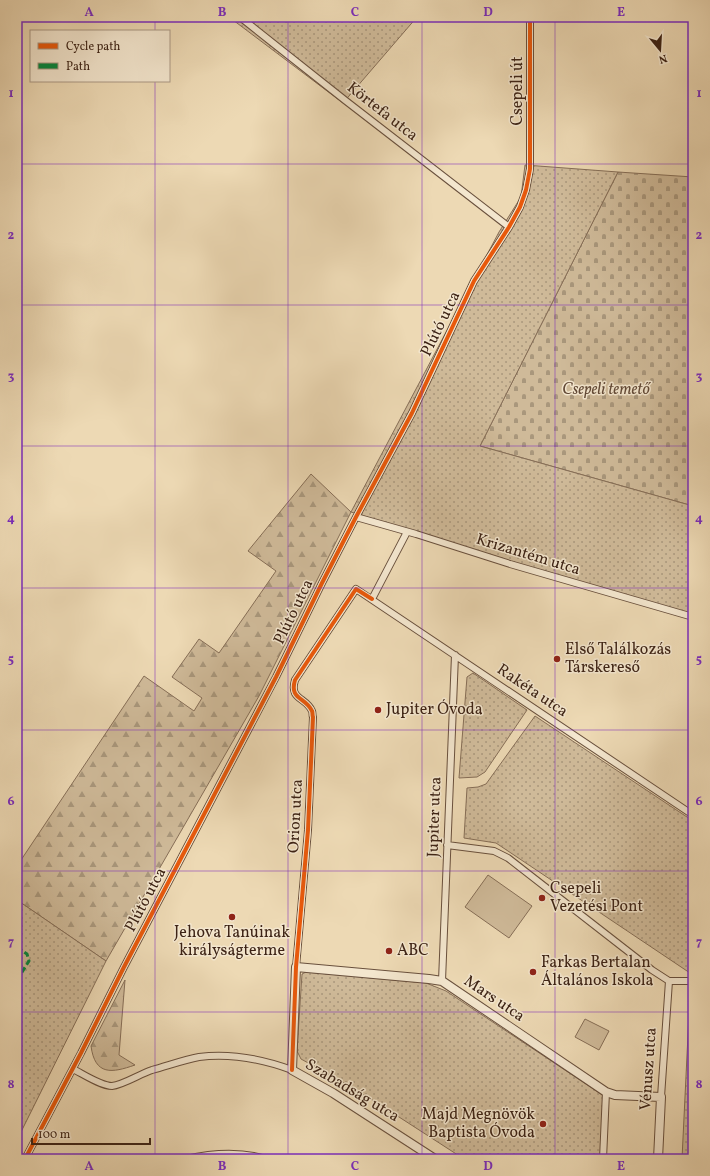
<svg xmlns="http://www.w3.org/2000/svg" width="710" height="1176" viewBox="0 0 710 1176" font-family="Vollkorn,serif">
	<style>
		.grass { fill: #cfba99; stroke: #866e57 }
		.forest { fill: url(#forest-firs); stroke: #866e57 }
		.cemetery { fill: url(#cemetery-stones); stroke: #866e57 }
		.park { fill: url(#park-dots); stroke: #866e57 }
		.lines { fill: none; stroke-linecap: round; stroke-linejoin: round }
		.minor-casing { stroke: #69503d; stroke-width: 8 }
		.tertiary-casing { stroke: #69503d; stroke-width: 10 }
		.minor { stroke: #f3e6ce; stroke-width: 6 }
		.tertiary { stroke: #f3e6ce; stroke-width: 8 }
		.quiet { stroke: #00873e; stroke-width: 3; stroke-dasharray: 6 3; stroke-linecap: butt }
		.cycleway-casing { stroke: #f3e6ce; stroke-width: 6 }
		.cycleway { stroke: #e8590c; stroke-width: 4 }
		.grid { fill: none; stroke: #7b2cbf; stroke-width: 1; stroke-opacity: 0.55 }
		.poi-dot { fill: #8f2418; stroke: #f3e6ce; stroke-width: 1.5 }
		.labels { text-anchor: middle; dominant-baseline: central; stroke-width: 3; stroke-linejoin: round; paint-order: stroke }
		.street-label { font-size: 16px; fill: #3d2315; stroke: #f3e6ce }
		.park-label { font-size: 16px; font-style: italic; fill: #624936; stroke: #f3e6ce }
		.poi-label { font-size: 16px; fill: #3d2315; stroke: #f3e6ce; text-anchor: start }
		.neatline { fill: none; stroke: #7b2cbf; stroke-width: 1.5 }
		.grid-label { font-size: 13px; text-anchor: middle; font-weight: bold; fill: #7b2cbf }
	</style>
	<defs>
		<pattern id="forest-firs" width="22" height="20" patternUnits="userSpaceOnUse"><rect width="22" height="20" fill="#cfba99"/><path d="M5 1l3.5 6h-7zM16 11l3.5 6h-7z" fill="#a9977c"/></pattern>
		<pattern id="cemetery-stones" width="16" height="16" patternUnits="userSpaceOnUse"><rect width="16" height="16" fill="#cfba99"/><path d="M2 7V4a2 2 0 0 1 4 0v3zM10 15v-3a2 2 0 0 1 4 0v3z" fill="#a9977c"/></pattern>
		<pattern id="park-dots" width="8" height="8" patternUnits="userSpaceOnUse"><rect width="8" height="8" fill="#cfba99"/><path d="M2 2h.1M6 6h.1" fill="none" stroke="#a9977c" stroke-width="1.8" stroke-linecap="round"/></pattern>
	</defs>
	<rect width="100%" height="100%" fill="#edd9b4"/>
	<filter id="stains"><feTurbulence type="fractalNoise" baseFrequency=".005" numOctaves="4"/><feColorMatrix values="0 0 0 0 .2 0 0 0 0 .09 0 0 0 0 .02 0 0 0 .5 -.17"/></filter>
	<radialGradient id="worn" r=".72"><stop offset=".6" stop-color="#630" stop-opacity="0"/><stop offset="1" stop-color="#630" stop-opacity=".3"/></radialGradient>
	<path class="grass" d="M488 875 532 906 509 938 465 907Z
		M585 1019 609 1031 599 1050 575 1037Z"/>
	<path class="forest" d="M311 474 351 512 259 696 106 961 17 900V866L144 676 194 711 202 698 172 677 199 639 219 653 276 571 248 551Z
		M125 980 119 1055 135 1065C112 1073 95 1076 91 1046Z"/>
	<path class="cemetery" d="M618 172 693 177V506L480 446Z"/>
	<path class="park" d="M229 17H417L343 103Z
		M525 165 618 172 480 446 693 506V616L615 597 351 512 499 232 521 197Z
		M473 673 527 710 485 772 477 777 459 778 467 677Z
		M535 716 693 821V975L496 843 464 838 467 788 478 787 486 784Z
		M17 900 106 961 17 1140Z
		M306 972 426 983 446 991 604 1096 600 1159H464L382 1106 341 1081 301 1059 297 1051 302 974Z
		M689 1014H693V1159H682Z"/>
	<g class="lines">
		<defs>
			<path id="minor" d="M240 17 346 101 509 227
				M356 517 416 534 510 564 693 617
				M372 599 407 532
				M447 845 494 851 508 858 652 970 669 981H693
				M296 967 308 830 313 717C312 715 313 713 312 711 306 697 289 700 295 680L356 589 693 815
				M442 981 455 655
				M73 1069C83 1074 101 1086 112 1086 123 1085 140 1074 152 1070 167 1066 183 1060 199 1057 231 1053 262 1059 292 1070
				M661 1097 669 981
				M25 1159 81 1053 124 967 276 677 322 583 356 517 412 413 474 281 509 227 520 207 526 190 530 169V17
				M186 1159C212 1153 240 1151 266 1159
				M603 1159 606 1092"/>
			<path id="tertiary" d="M435 1159 333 1093 292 1070 296 967 429 979 442 981 606 1092 615 1095 661 1097 658 1159"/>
		</defs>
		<use href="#minor" class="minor-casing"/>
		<use href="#tertiary" class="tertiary-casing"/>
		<use href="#minor" class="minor"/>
		<use href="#tertiary" class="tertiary"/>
		<path class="quiet" d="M17 947 27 954 29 961 17 980"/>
		<defs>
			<path id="cycleway" d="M292 1070 296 967 308 830 313 717C312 715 313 713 312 711 306 697 289 700 295 680L356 589 372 599
				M25 1159 81 1053 124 967 276 677 322 583 356 517 412 413 474 281 509 227 520 207 526 190 530 169V17"/>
		</defs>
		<use href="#cycleway" class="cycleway-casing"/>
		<use href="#cycleway" class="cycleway"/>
	</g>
	<path class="grid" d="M155 17V31M288 17V1159M422 17V1159M555 17V1159M155 81V1159M17 164H693M17 305H693M17 446H693M17 588H693M17 730H693M17 871H693M17 1012H693"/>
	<g class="poi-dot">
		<circle cx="557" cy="659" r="4"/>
		<circle cx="378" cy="710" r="4"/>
		<circle cx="542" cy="898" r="4"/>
		<circle cx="232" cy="917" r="4"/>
		<circle cx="389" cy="951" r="4"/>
		<circle cx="533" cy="972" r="4"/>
		<circle cx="543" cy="1124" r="4"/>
	</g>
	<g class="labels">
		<g class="street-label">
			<text transform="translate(518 91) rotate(-90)">Csepeli út</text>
			<text transform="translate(382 112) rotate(38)">Körtefa utca</text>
			<text transform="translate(441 324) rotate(-64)">Plútó utca</text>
			<text transform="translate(528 555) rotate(17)">Krizantém utca</text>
			<text transform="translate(294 612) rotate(-64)">Plútó utca</text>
			<text transform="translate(532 691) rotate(34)">Rakéta utca</text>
			<text transform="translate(296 816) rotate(-87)">Orion utca</text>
			<text transform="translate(435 817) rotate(-88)">Jupiter utca</text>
			<text transform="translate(146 900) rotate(-62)">Plútó utca</text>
			<text transform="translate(494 999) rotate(34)">Mars utca</text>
			<text transform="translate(649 1069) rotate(-86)">Vénusz utca</text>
			<text transform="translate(352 1091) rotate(31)">Szabadság utca</text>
		</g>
		<g class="park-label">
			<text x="606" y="390">Csepeli temető</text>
		</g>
		<g class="poi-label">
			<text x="565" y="650">Első Találkozás<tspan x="565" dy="18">Társkereső</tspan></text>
			<text x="386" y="710">Jupiter Óvoda</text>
			<text x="550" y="889">Csepeli<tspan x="550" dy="18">Vezetési Pont</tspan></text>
			<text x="232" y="933" text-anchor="middle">Jehova Tanúinak<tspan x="232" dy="18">királyságterme</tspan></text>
			<text x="397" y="951">ABC</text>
			<text x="541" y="963">Farkas Bertalan<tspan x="541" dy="18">Általános Iskola</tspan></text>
			<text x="535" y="1115" text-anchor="end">Majd Megnövök<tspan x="535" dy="18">Baptista Óvoda</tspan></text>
		</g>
	</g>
	<rect width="710" height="1176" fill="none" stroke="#edd9b4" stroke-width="44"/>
	<rect x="30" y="30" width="140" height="52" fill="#f3e6ce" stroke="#aa9884"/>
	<rect x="38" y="43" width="20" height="6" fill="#e8590c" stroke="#aa9884"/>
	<text x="66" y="50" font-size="12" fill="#3d2315">Cycle path</text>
	<rect x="38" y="63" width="20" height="6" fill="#00873e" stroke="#aa9884"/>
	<text x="66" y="70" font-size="12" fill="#3d2315">Path</text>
	<g transform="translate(660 50) rotate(162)" stroke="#f3e6ce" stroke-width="3" paint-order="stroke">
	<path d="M0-3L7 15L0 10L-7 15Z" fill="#3d2315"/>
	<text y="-6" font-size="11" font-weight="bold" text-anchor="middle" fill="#3d2315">N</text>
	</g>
	<path d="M32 1138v6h118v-6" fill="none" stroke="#3d2315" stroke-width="2"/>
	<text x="38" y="1138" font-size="12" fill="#3d2315" stroke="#f3e6ce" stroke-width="3" paint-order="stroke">100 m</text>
	<rect x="22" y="22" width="666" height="1132" class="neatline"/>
	<g class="grid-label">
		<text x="89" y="16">A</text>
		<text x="222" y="16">B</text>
		<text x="355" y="16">C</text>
		<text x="488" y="16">D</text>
		<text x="621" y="16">E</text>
		<text x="11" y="97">1</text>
		<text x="699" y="97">1</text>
		<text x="11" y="239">2</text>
		<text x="699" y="239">2</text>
		<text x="11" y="380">3</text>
		<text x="699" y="380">3</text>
		<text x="11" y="522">4</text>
		<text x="699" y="522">4</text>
		<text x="11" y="663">5</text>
		<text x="699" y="663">5</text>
		<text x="11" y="805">6</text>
		<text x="699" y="805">6</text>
		<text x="11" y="946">7</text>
		<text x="699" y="946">7</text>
		<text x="11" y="1088">8</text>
		<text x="699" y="1088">8</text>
		<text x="89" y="1170">A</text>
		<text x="222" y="1170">B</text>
		<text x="355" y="1170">C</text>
		<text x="488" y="1170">D</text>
		<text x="621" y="1170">E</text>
	</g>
	<rect width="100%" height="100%" filter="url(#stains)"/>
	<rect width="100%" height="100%" fill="url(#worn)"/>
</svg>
